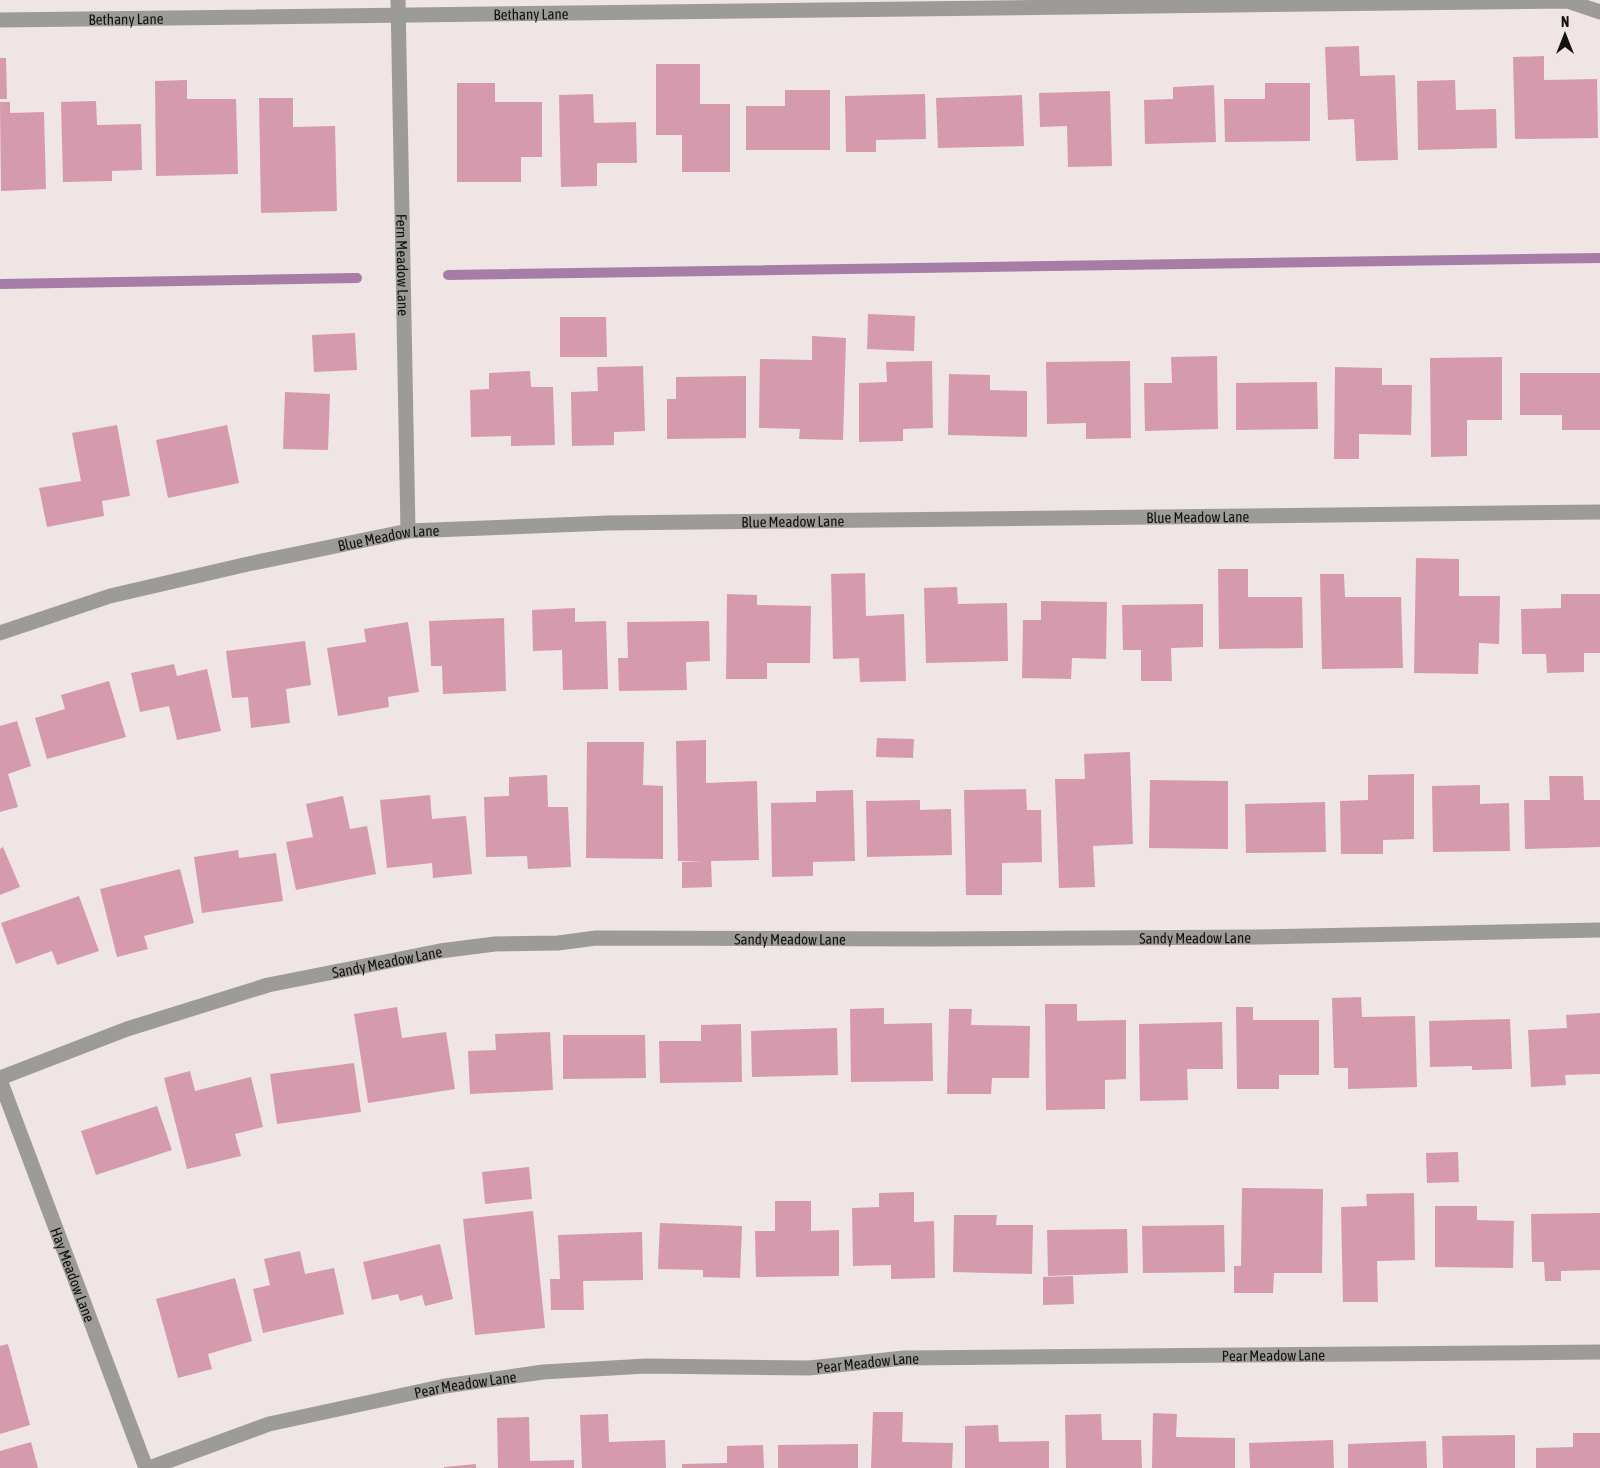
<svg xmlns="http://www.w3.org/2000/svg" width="1600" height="1468" viewBox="0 0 1600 1468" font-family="'Asap Condensed',sans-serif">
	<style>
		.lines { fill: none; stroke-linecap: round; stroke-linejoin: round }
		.stream { stroke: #a57da7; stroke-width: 10 }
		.building { fill: #d69aaf }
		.minor { stroke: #9d9b99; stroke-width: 15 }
		.labels { text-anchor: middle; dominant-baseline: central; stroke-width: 4; stroke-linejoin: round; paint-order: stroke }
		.street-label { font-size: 15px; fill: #141111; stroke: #eee5e4 }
	</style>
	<rect width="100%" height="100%" fill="#eee5e4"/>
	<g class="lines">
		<path class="stream" d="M448 275 1600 258
			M0 284 357 278"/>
	</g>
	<path class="building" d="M1359 46 1360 76 1395 75 1398 160 1356 161 1354 119 1328 120 1325 47Z
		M1544 56V80L1597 79 1598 138 1515 139 1513 57Z
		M0 58H6L7 99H0Z
		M656 64H700V104H730V172H682V135H656Z
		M187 80V99H236L238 174 156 176 155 81Z
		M1455 80 1456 110 1496 109 1497 148 1418 150 1417 81Z
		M457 83H495V102H542V157H521V182H457Z
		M1265 83H1310V141L1225 142 1224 99H1265Z
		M1214 85 1216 142 1145 144 1144 100 1173 99V87Z
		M785 90H830V150H746V106H785Z
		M1110 91 1112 166 1068 167 1067 126 1040 127 1039 93Z
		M593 94 594 123 636 122 637 163H597V186L561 187 559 95Z
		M925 94 926 139 876 140V152H846L845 96Z
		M1022 95 1024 146 938 148 936 98Z
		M259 98H293V127L335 126 337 211 261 213Z
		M96 101 97 125 141 124 142 170 112 171V181L63 182 61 102Z
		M0 102H10V113L44 112 46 189 1 191Z
		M868 314 915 316 914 351 867 349Z
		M560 317H606L607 357H560Z
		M355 333 357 370 314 372 312 335Z
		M812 336 846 338 843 440 799 439 800 429 759 428 760 359 812 360Z
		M1217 356 1218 429 1145 431 1144 383H1172L1171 357Z
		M1502 357V420H1467V456L1431 457 1430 358Z
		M932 361 933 428 903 429V441L859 442V383L887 382 886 362Z
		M1130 361 1131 438 1086 439V423L1047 424 1046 362Z
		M643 366 645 431 614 432V445L572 446 571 392 598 391 597 367Z
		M1335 367 1382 368V385H1412L1411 435 1359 434V459H1334Z
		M530 371 531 387H553L555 445 511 446V436L471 437 470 390 489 389V373Z
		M1520 373H1600V430H1562V415H1520Z
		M949 374 990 375V390L1027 391V437L948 435Z
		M746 376V438L667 439V399H676V377Z
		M1317 382 1318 429 1236 430V383Z
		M285 392 330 394 328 450 283 449Z
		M117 425 130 496 102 501 104 516 47 527 39 488 81 481 72 433Z
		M227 425 239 483 168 498 156 440Z
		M1416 558 1459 559V596H1500L1499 644 1479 643 1478 674 1414 673Z
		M1218 569H1248V597H1302L1303 648 1219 649Z
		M865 573 866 616 904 614 906 681 860 682 859 658 833 659 831 574Z
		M1320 574H1344L1345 597H1401L1403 668 1322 669Z
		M957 587 958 604 1007 603 1008 661 926 663 924 588Z
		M727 594 757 595V605L811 606 810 663H767V679H726Z
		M1561 594H1600V653H1584V672L1547 673 1546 654H1522L1521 609 1561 608Z
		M1041 601 1107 602 1106 659 1072 658 1071 679 1022 678 1023 620H1041Z
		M1203 604V647L1171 648 1172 681H1141V650H1123L1122 605Z
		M575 608V622L606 621 608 689 563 690 562 650 533 651 532 610Z
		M504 618 506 691 443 694 442 666H431L429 621Z
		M709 621 710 661 686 662 687 690 619 691 618 658H628L627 622Z
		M408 622 419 692 388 697 389 707 338 716 327 648 366 642 364 629Z
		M305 641 311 685 286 689 290 723 251 728 248 697 232 698 226 651Z
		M174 664 177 676 207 669 221 731 177 740 169 706 140 712 131 673Z
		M109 681 126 737 47 759 35 718 65 709 61 695Z
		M17 721 31 766 8 774 18 807 0 812V726Z
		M877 738 914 739 913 758 876 757Z
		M706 740V783L757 781 759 860 711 861 712 887 682 888V862L704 861H678L676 741Z
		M587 742H644L643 785 663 786V859L586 858Z
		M1130 752 1133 844 1093 846 1095 887 1059 888 1055 779H1085L1084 754Z
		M1414 774V839L1383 840V854H1341L1340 801 1368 800V775Z
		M547 775 548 807H568L571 867 528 869 527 856 486 857 484 797 509 796V777Z
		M1549 776H1583L1584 800H1600V847L1525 849 1524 800H1550Z
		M1150 780 1228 781V849L1149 848Z
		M1480 785V804L1509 803 1510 851 1433 852 1432 786Z
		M1026 789 1027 810H1041L1042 862 1002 863V895H966L964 790Z
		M853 790 855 861 813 862V876L772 877 771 803 816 802V791Z
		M430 795 432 819 466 816 472 874 433 878 432 863 387 868 380 800Z
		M343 796 350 829 367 826 376 874 296 890 286 842 313 837 306 804Z
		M920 800V810L951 809 952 855 867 857 866 801Z
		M1325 802 1326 852 1246 853 1245 804Z
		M3 847 20 887 0 895V849Z
		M238 850 239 858 276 853 283 901 202 913 194 857Z
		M180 869 194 923 144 936 148 949 117 957 100 889Z
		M79 896 99 951 57 965 52 951 16 964 1 923Z
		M1361 997 1362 1017 1415 1016 1417 1087 1348 1089V1068H1334L1332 998Z
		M1045 1004H1077V1021L1126 1020V1079L1105 1080V1109L1046 1110Z
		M397 1007 402 1038 446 1032 455 1089 368 1103 354 1014Z
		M1236 1007H1253V1020H1319V1075H1279V1089H1237Z
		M884 1008V1024L932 1023 933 1081 851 1082 850 1009Z
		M949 1009H972L971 1025 1030 1026 1029 1078H992L991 1094H947Z
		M1600 1013V1074L1565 1075 1566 1085 1531 1087 1528 1030 1567 1028 1566 1015Z
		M1510 1019 1512 1069 1472 1070V1066L1430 1067 1429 1021Z
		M1222 1022 1223 1069H1187L1188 1100 1140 1101 1139 1024Z
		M741 1024 742 1082 660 1083 659 1041H701V1025Z
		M837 1028 838 1075 752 1077 751 1031Z
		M550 1032 553 1090 470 1094 468 1051 496 1050 495 1034Z
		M563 1035H645L646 1078 563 1079Z
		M354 1063 361 1112 277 1124 270 1074Z
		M190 1071 195 1091 251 1077 263 1127 235 1134 241 1156 187 1169 164 1078Z
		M157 1106 172 1150 96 1175 81 1131Z
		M1458 1152 1459 1182 1427 1183 1426 1153Z
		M529 1167 532 1199 485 1204 482 1172Z
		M1242 1188 1323 1189 1322 1273H1274L1273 1293H1234V1266H1241Z
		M914 1192V1222L934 1221 935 1278 891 1279V1265L853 1266 852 1208 879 1207V1193Z
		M1414 1193 1415 1260 1377 1261 1378 1302H1343L1341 1207 1367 1206 1366 1194Z
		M775 1201H811V1231L839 1230V1276L756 1277 755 1231H775Z
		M1435 1206H1477V1220L1514 1221 1513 1268 1435 1267Z
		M533 1211 545 1328 475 1335 463 1219Z
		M1600 1213V1270L1561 1271V1281H1545L1544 1262H1532L1531 1214Z
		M954 1215H997L996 1225H1033L1032 1274 953 1272Z
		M660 1223 742 1226 740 1278 703 1277V1270L658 1269Z
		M1224 1225 1225 1272 1143 1273 1142 1226Z
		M1127 1229 1128 1273 1048 1276 1047 1230Z
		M642 1232 643 1280 583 1281 584 1310H551L550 1279H560L558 1235Z
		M440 1244 453 1299 425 1306 422 1295 400 1301 398 1294 372 1300 363 1262Z
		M300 1251 305 1274 334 1268 344 1314 263 1333 253 1289 270 1285 264 1259Z
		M1073 1276 1074 1304 1043 1305V1277Z
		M235 1278 252 1341 208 1354 212 1369 178 1378 156 1299Z
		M8 1344 30 1425 0 1434V1346Z
		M873 1412H903L902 1442 953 1443 952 1468H871Z
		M1153 1413 1177 1414 1176 1437 1235 1438V1468H1152Z
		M608 1414 609 1442 665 1440 666 1468H582L580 1415Z
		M1101 1414 1102 1440H1141L1142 1468H1066L1065 1415Z
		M529 1417 530 1461 574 1460V1468H498L497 1418Z
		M998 1425 999 1442 1049 1441V1468H965V1426Z
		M1573 1433H1600V1468H1536V1448L1573 1447Z
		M1515 1435V1468H1443L1442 1436Z
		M1333 1440 1334 1468H1250L1249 1443Z
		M1426 1441 1427 1468H1348V1444Z
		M31 1442 38 1468H0V1451Z
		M858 1444V1468H778V1445Z
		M763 1445 764 1468H682V1464L727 1463V1446Z
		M476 1464V1468H444V1467Z"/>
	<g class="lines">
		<g class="minor">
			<path id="s1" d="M398 0 408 531"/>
			<path id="s2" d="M0 20 1567 1 1600 12"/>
			<path id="s3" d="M0 633 110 596 248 564 408 531 608 523 1600 512"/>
			<path id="s4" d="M0 1078 127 1029 268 985 440 951 495 944 558 943 596 938 932 939 1258 937 1600 930"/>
			<path id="s5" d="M0 1080 146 1468"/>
			<path id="s6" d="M149 1468 269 1424 445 1386 543 1372 646 1366 809 1368 904 1358 1600 1352"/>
		</g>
	</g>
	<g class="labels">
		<g class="street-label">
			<text stroke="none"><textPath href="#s2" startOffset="531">Bethany Lane</textPath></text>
			<text stroke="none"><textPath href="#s2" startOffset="126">Bethany Lane</textPath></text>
			<text stroke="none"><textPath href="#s1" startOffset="265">Fern Meadow Lane</textPath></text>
			<text stroke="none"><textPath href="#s3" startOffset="1211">Blue Meadow Lane</textPath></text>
			<text stroke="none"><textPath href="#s3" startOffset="806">Blue Meadow Lane</textPath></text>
			<text stroke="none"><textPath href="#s3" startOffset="401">Blue Meadow Lane</textPath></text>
			<text stroke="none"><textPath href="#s4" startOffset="1215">Sandy Meadow Lane</textPath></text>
			<text stroke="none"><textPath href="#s4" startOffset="810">Sandy Meadow Lane</textPath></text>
			<text stroke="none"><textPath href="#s4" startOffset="405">Sandy Meadow Lane</textPath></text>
			<text stroke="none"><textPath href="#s5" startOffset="208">Hay Meadow Lane</textPath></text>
			<text stroke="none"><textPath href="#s6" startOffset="1138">Pear Meadow Lane</textPath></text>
			<text stroke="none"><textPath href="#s6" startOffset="732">Pear Meadow Lane</textPath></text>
			<text stroke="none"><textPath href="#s6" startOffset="328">Pear Meadow Lane</textPath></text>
		</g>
	</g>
	<g transform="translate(1565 35)" stroke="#eee5e4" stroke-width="4" paint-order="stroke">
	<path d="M0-4L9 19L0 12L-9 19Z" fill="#141111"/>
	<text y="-8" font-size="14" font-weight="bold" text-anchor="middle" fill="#141111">N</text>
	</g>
</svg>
